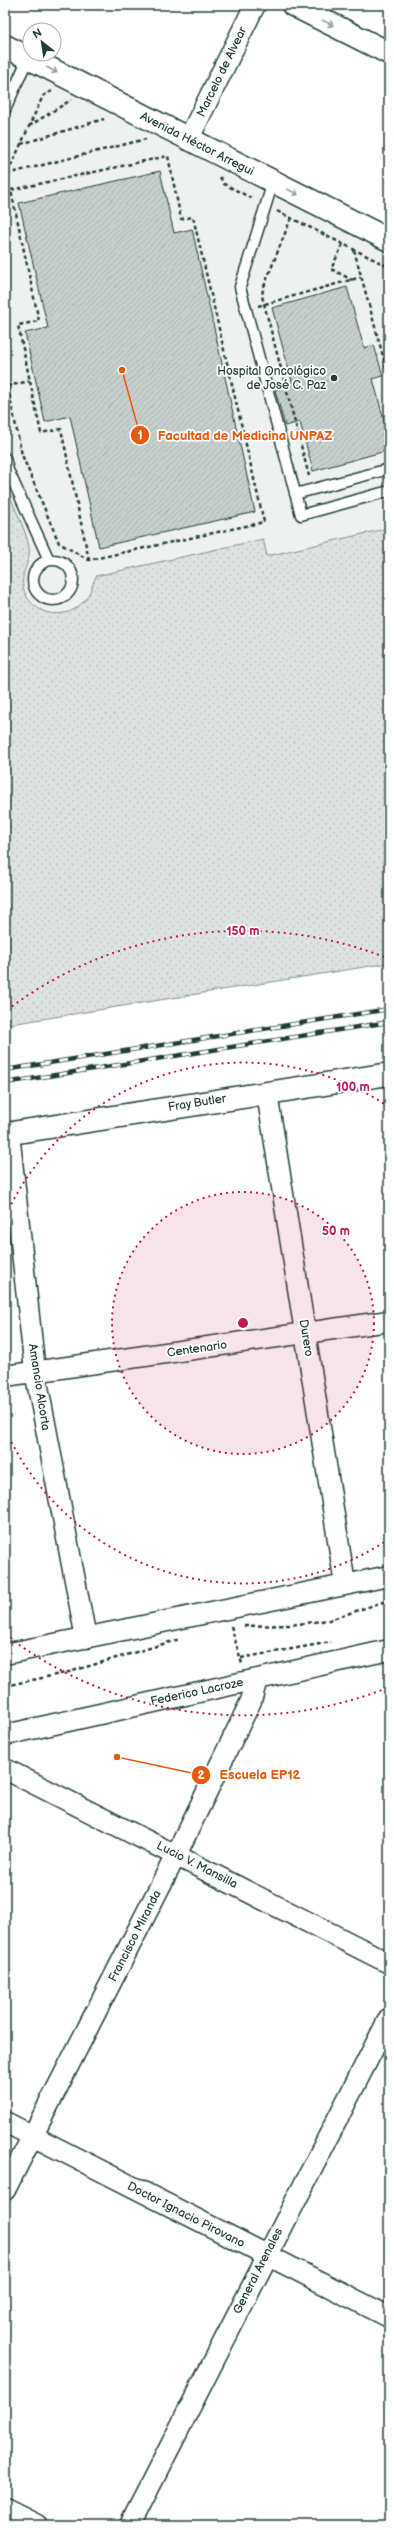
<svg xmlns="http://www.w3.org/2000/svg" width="394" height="2530" viewBox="0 0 394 2530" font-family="'Balsamiq Sans',sans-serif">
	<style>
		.built { fill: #eef1f0 }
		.park { fill: url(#park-dots); stroke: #7e908b }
		.building { fill: url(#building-hatch); stroke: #1f3d34 }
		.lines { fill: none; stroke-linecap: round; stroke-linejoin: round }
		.service-casing { stroke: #1f3d34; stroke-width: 13 }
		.minor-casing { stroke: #1f3d34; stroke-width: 23 }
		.tertiary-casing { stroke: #1f3d34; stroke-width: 25 }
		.path { stroke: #1f3d34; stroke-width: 2.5; stroke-dasharray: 4 3; stroke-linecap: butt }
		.service { stroke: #fff; stroke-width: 10 }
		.minor { stroke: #fff; stroke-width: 20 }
		.tertiary { stroke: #fff; stroke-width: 22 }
		.rail-casing { stroke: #1f3d34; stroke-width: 4.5 }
		.rail { stroke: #fff; stroke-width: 3; stroke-dasharray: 9; stroke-linecap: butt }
		.oneway { stroke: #8f9e9a }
		.ring { fill: none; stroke: #c2185b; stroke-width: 2; stroke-dasharray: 2 4 }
		.poi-dot { fill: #1f3d34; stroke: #fff; stroke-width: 1.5 }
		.labels { text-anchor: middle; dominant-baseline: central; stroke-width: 3.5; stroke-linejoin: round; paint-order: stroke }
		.street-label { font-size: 12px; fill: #1f3d34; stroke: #fff }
		.poi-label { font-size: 12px; fill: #1f3d34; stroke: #fff; text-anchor: end }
		.centre { fill: #c2185b; stroke: #fff; stroke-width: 2 }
		.ring-label { font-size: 12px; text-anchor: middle; font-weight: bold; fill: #c2185b; stroke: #fff; stroke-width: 3.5; stroke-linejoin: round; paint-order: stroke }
		.leader { fill: none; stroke: #e8590c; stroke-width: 1.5 }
		.callout-dot { fill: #e8590c; stroke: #fff; stroke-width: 1.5 }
		.mark-label { font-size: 12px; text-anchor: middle; font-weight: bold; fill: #fff }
		.callout-label { font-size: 13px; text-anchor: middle; font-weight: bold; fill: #e8590c; stroke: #fff; stroke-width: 3.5; stroke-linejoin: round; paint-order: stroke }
	</style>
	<defs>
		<pattern id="park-dots" width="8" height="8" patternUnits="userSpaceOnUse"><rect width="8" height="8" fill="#dee3e2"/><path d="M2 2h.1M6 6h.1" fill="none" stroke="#bec4c2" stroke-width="1.8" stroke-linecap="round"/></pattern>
		<pattern id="building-hatch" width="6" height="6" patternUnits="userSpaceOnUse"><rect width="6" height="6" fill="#c7cfcc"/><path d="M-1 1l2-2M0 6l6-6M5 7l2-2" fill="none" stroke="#aab3b0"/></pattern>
	</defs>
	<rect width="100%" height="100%" fill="#fff"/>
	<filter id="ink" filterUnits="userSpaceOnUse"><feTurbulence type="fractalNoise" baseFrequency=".025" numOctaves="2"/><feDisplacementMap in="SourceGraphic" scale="8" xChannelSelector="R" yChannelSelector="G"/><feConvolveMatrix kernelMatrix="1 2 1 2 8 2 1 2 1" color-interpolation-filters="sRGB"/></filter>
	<g filter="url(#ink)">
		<path class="built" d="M5 54 389 252V528L266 556 263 539 97 576 88 597 81 605 61 614 40 610 32 603 25 594 22 583V572L29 548 5 484Z"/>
		<path class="park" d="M5 484C12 504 25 526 29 547 32 563 16 575 26 595 36 615 63 620 80 605 89 598 92 586 96 576L263 539 267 556 389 528V963L5 1025Z"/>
		<path class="building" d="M160 171 174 233 192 229 255 512 99 547 70 416 45 422 25 333 48 328 19 203Z
			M347 287 364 348 374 345 383 376 373 379 389 439V450L313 471 300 422 285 426 275 390 293 385 272 308Z"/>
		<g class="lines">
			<defs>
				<path id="service" d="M5 110 28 58
					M273 182 240 287 301 515 389 491
					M5 458 8 470 49 560
					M295 494 389 469
					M33 580a20 20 0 1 1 40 0a20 20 0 1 1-40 0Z"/>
				<path id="minor" d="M188 140 255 5
					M267 1093 345 1584
					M9 1133 35 1371 86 1638
					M5 1376 389 1321
					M5 1654 389 1576
					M5 1735 389 1650
					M5 1769 389 1963
					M5 2122 389 2317
					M5 2190 176 1855 251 1701 257 1679
					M5 2509 37 2525
					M130 2525 389 2018"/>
				<path id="tertiary" d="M293 5 389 53
					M5 46 389 240
					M5 1134 389 1074"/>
			</defs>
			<use href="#service" class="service-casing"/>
			<use href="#minor" class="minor-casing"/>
			<use href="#tertiary" class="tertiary-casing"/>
			<path class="path" d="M29 126 71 100
				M21 144 104 119
				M7 174 146 139
				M220 177 224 184 253 199
				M5 179 43 96 52 91
				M277 211 389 267
				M291 218 263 289 262 296 309 476
				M343 244 331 269 352 280
				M354 250 389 378
				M258 306 361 277
				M5 374 22 455 59 543 89 560 264 522 193 217 181 219 168 156 11 190 39 321 18 325 41 433 61 429 89 560
				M7 386 30 381
				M231 1626 242 1664
				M244 1626 290 1625 329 1620 389 1600
				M241 1658 331 1642
				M5 1686 69 1672 180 1639"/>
			<use href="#service" class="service"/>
			<use href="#minor" class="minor"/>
			<use href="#tertiary" class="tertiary"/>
			<defs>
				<path id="rail" d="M5 1070 389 1009
					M5 1083 389 1022"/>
			</defs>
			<use href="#rail" class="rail-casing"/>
			<use href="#rail" class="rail"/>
		</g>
		<defs><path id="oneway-shaft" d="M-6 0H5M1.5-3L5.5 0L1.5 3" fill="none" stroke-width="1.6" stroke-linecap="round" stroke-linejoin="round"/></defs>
		<g class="oneway">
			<use href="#oneway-shaft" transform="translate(328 23) rotate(27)"/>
			<use href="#oneway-shaft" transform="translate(52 70) rotate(27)"/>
			<use href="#oneway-shaft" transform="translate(293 192) rotate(27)"/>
		</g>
	</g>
	<circle cx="243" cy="1323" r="131" fill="#c2185b" fill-opacity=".12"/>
	<g class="ring">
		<circle cx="243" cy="1323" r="131"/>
		<path d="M389 1539A261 261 0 0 1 6 1431M6 1215A261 261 0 0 1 389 1107"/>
		<path d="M387 1688A392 392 0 0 1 7 1636M7 1010A392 392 0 0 1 387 958"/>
	</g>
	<circle class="poi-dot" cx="334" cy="378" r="4"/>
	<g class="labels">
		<g class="street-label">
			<text transform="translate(222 72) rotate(-64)">Marcelo de Alvear</text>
			<text transform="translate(197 144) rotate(27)">Avenida Héctor Arregui</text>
			<text transform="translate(197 1103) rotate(-9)">Fray Butler</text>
			<text transform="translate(306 1338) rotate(81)">Durero</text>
			<text transform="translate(197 1349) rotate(-8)">Centenario</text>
			<text transform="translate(39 1387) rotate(81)">Amancio Alcorta</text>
			<text transform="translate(197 1692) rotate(-12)">Federico Lacroze</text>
			<text transform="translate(197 1865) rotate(27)">Lucio V. Mansilla</text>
			<text transform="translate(135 1936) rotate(-63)">Francisco Miranda</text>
			<text transform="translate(186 2215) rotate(27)">Doctor Ignacio Pirovano</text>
			<text transform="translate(258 2271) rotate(-63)">General Arenales</text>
		</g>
		<g class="poi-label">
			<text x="326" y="371">Hospital Oncológico<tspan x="326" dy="14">de José C. Paz</tspan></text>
		</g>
	</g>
	<circle cx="243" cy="1323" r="6" class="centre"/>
	<g class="ring-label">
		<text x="243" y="935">150 m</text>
		<text x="353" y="1091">100 m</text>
		<text x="336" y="1235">50 m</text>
	</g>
	<path class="leader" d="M122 370L140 435M117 1757L201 1775"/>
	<g class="callout-dot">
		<circle cx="122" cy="370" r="4"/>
		<circle cx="117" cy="1757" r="4"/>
		<circle cx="140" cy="435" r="10"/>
		<circle cx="201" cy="1775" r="10"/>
	</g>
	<g class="mark-label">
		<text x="140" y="439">1</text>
		<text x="201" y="1779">2</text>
	</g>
	<g class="callout-label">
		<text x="245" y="440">Facultad de Medicina UNPAZ</text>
		<text x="260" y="1779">Escuela EP12</text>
	</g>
	<rect width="394" height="2530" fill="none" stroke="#fff" stroke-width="20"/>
	<rect x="10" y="10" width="374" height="2510" fill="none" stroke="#1f3d34" stroke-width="1.5" filter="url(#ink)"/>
	<g transform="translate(42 42) rotate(330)"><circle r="19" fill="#ffffff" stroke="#a5b1ae"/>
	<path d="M0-3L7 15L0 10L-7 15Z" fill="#1f3d34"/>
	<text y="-6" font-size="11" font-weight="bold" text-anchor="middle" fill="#1f3d34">N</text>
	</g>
</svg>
